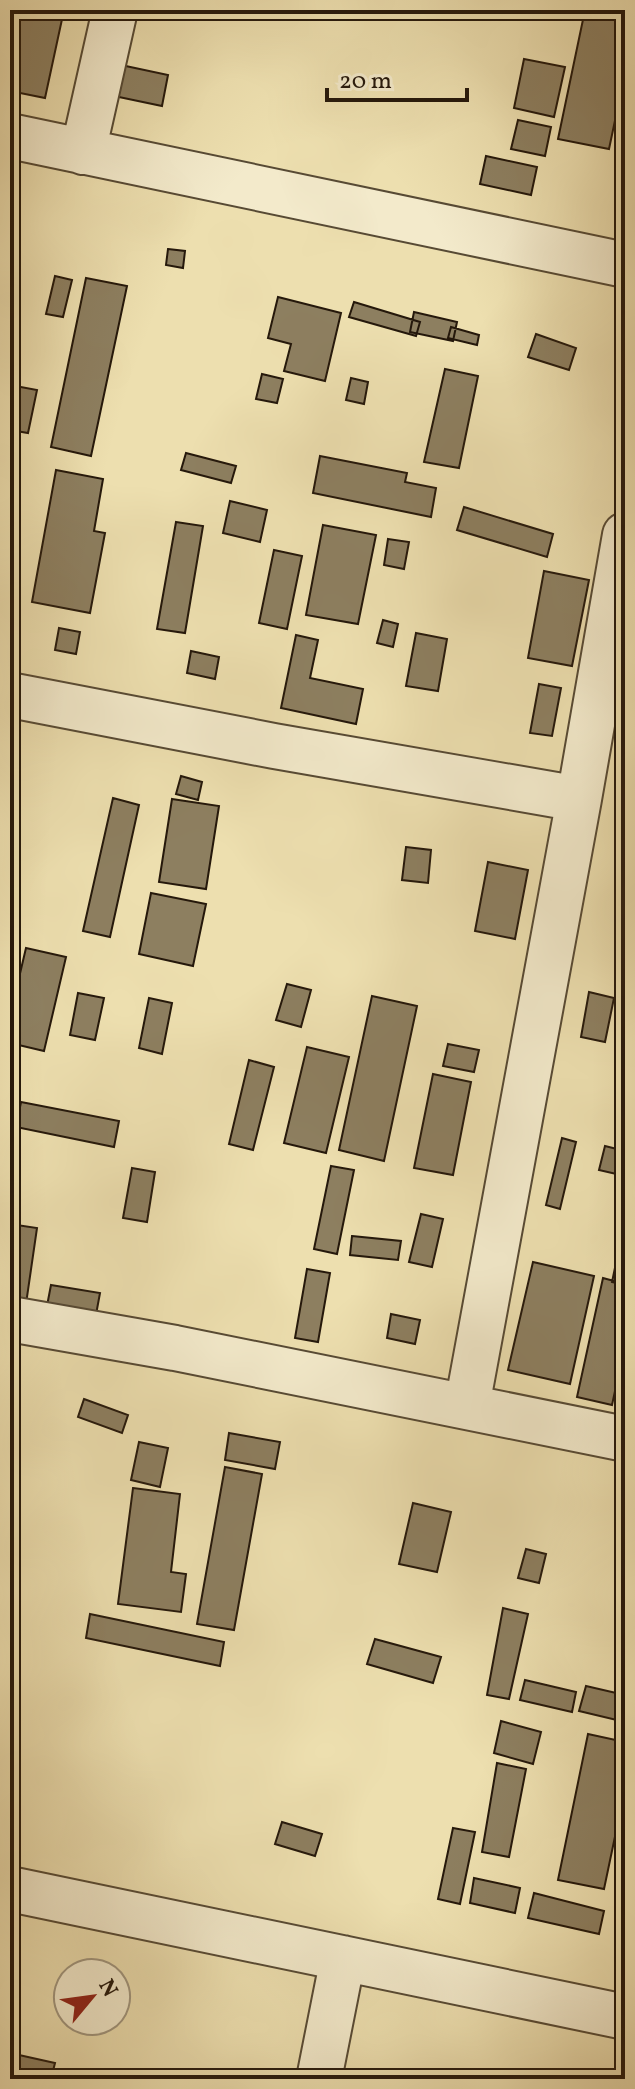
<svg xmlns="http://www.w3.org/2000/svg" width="635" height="2089" viewBox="0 0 635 2089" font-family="Vollkorn,serif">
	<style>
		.building { fill: #8d7f60; stroke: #25180b; stroke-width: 2 }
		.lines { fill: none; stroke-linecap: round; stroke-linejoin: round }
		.minor-casing { stroke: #574a34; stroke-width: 48 }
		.minor { stroke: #f3eacb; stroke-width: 44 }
	</style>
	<rect width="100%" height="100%" fill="#eddfaf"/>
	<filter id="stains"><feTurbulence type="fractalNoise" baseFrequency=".0025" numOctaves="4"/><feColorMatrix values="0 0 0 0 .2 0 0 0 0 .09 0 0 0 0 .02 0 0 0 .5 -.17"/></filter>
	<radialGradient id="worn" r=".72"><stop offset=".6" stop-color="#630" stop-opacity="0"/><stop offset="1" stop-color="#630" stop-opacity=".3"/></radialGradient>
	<path class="building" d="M14 10H64L45 98 10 91V31Z
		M585 10H625V73L609 149 558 139Z
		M524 59 565 67 554 117 514 108Z
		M121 65 168 75 162 106 114 96Z
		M518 120 551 127 545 156 511 149Z
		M486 156 537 167 531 195 480 184Z
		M168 249 185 251 183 268 166 265Z
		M55 276 72 280 63 317 46 314Z
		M86 278 127 286 91 456 51 447Z
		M278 297 341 313 325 381 284 371 291 344 268 338Z
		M354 302 420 322 416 336 349 317Z
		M414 312 457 322 453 341 410 332Z
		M451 327 479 335 477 345 448 338Z
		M536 334 576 348 569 370 528 357Z
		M445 369 478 376 459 468 424 462Z
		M262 374 283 379 277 403 256 399Z
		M351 378 368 382 364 404 346 400Z
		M10 385 37 390 28 433 10 430Z
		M186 453 236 466 231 483 181 470Z
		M320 456 407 473 405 482 436 488 431 517 313 493Z
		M56 470 103 479 94 531 105 533 90 613 32 602Z
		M230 501 267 510 260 542 223 533Z
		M464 507 553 534 547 557 457 530Z
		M176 522 203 526 185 633 157 629Z
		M323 525 376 535 358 624 306 615Z
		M388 539 409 542 404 569 384 565Z
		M274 550 302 556 287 629 259 623Z
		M544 571 589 580 572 666 528 658Z
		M383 620 398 624 393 647 377 643Z
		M59 628 80 632 76 654 55 650Z
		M416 633 447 639 438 691 406 686Z
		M296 635 318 640 310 678 363 689 356 724 281 708Z
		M191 651 219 657 215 679 187 673Z
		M539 684 561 688 552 736 530 733Z
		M181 776 202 782 198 800 176 794Z
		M113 798 139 805 110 937 83 931Z
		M172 799 219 806 206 889 159 882Z
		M406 847 431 850 428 883 402 880Z
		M488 862 528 870 515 939 475 931Z
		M151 893 206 904 193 966 139 954Z
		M26 948 66 957 44 1051 10 1043V1016Z
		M287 984 311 990 301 1027 276 1020Z
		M589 992 614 998 605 1042 581 1037Z
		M78 993 104 998 95 1040 70 1035Z
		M372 996 417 1006 384 1161 339 1150Z
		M149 998 172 1003 162 1054 139 1048Z
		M448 1044 479 1050 474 1072 443 1066Z
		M307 1047 349 1057 326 1153 284 1143Z
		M249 1060 274 1067 253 1150 229 1144Z
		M433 1074 471 1082 453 1175 414 1168Z
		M21 1102 119 1121 114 1147 16 1127Z
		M562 1138 576 1142 560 1209 546 1205Z
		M605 1146 625 1151V1176L599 1170Z
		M331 1166 354 1170 337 1254 314 1249Z
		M132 1168 155 1172 147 1222 123 1218Z
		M421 1214 443 1219 432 1267 409 1262Z
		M10 1224 37 1228 26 1304 10 1302Z
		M352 1236 401 1241 398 1260 350 1255Z
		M620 1244 625 1245V1285L612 1282Z
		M533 1262 594 1276 570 1384 508 1370Z
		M307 1269 330 1273 318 1342 295 1338Z
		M603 1278 625 1284V1345L612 1405 577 1397Z
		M51 1285 100 1293 95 1320 46 1311Z
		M391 1314 420 1320 415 1344 387 1338Z
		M84 1399 128 1415 122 1433 78 1417Z
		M229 1433 280 1442 275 1469 225 1460Z
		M139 1442 168 1448 160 1487 131 1480Z
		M225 1467 262 1474 234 1630 197 1624Z
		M133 1488 180 1494 171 1572 186 1574 181 1612 118 1604Z
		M413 1503 451 1512 437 1572 399 1564Z
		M10 1507 17 1508 10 1540Z
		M526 1549 546 1554 539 1583 518 1578Z
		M503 1608 528 1614 509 1699 487 1695Z
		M90 1614 224 1642 220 1666 86 1638Z
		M375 1639 441 1657 433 1683 367 1664Z
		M525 1680 576 1692 572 1712 520 1700Z
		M586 1686 625 1695V1722L579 1711Z
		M501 1721 541 1732 533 1764 494 1753Z
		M588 1734 625 1742V1789L604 1889 558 1880Z
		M497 1763 526 1769 509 1857 482 1852Z
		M282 1822 322 1834 315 1856 275 1844Z
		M453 1828 475 1832 460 1904 438 1899Z
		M474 1878 520 1888 515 1913 470 1903Z
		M534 1893 604 1911 599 1934 528 1918Z
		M621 1915 625 1916V1943L616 1941Z
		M10 2053 55 2063 51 2079H10Z"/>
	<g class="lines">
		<defs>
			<path id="minor" d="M10 136 625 265
				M83 152 115 10
				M10 695 274 746 579 799
				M10 1319 175 1348 625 1439
				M467 1406 579 799 625 535
				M10 1889 625 2017
				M319 2079 343 1958"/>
		</defs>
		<use href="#minor" class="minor-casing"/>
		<use href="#minor" class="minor"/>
	</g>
	<rect width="635" height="2089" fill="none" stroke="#eddfaf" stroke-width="40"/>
	<rect x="12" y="12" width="611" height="2065" fill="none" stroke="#25180b" stroke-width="4"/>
	<rect x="20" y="20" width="595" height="2049" fill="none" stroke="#25180b" stroke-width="2"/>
	<g transform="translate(92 1997) rotate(61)"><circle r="38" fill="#f3eacb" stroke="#a1967e" stroke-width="2"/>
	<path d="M0-6L14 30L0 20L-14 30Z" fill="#8f2418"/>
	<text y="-12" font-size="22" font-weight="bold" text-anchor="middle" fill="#25180b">N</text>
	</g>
	<path d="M327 88v12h140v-12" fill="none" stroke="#25180b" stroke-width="4"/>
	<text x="339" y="88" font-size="24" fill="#25180b" stroke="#f3eacb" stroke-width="6" paint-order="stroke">20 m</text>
	<rect width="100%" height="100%" filter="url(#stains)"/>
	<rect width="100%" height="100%" fill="url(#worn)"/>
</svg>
